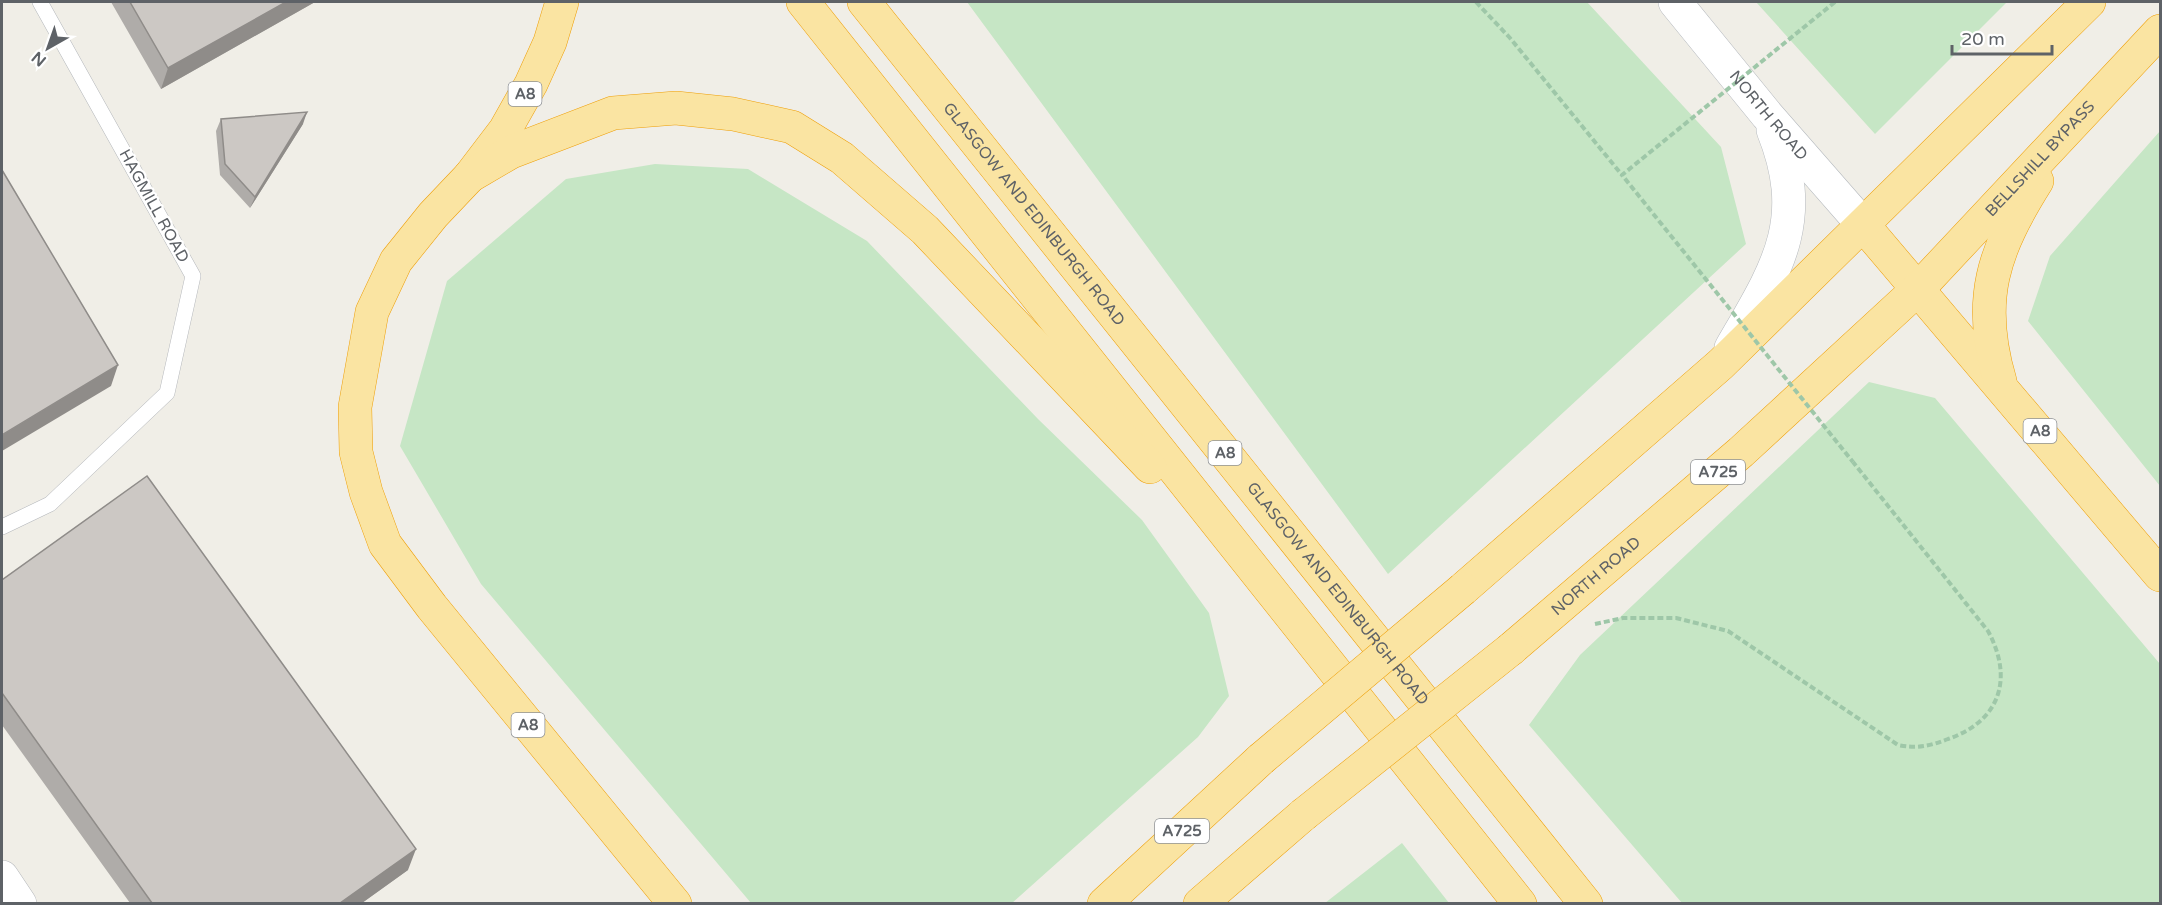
<svg xmlns="http://www.w3.org/2000/svg" width="2162" height="905" viewBox="0 0 2162 905" font-family="'Varela Round',sans-serif">
	<style>
		.green { fill: #c6e6c5 }
		.lines { fill: none; stroke-linecap: round; stroke-linejoin: round }
		.service-casing { stroke: #b4b7bb; stroke-width: 16 }
		.tertiary-casing { stroke: #b4b7bb; stroke-width: 34 }
		.secondary-casing { stroke: #b5b9be; stroke-width: 34 }
		.trunk-casing { stroke: #ee9f08; stroke-width: 34 }
		.path { stroke: #9ec7a8; stroke-width: 4; stroke-dasharray: 6 3; stroke-linecap: butt }
		.service { stroke: #fff; stroke-width: 15 }
		.tertiary { stroke: #fff; stroke-width: 33 }
		.secondary { stroke: #fff; stroke-width: 33 }
		.trunk { stroke: #fae4a2; stroke-width: 33 }
		.trunk-bridge-casing { stroke: #ee9f08; stroke-width: 34; stroke-linecap: butt }
		.path-bridge { stroke: #9ec7a8; stroke-width: 4; stroke-dasharray: 6 3; stroke-linecap: butt }
		.trunk-bridge { stroke: #fae4a2; stroke-width: 33 }
		.wall { fill: #afaca9 }
		.shaded-wall { fill: #8f8c89 }
		.building { fill: #ccc8c4; stroke: #8f8c89; stroke-width: 1.5 }
		.labels { text-anchor: middle; dominant-baseline: central; stroke-width: 4.5; stroke-linejoin: round; paint-order: stroke }
		.shield { fill: #fff; stroke: #8e9195; stroke-width: 1.5 }
		.shield-label { font-size: 15px; font-weight: bold; fill: #5e6267 }
		.street-label { font-size: 16px; fill: #5e6267; stroke: #fff }
	</style>
	<rect width="100%" height="100%" fill="#f0eee7"/>
	<path class="green" d="M967 2H1587L1721 147 1746 244 1388 574Z
		M1756 2H2007L1875 134Z
		M2160 131V486L2028 321 2050 256Z
		M655 164 748 169 867 241 1038 419 1142 520 1209 613 1229 696 1198 737 1012 903H751L481 584 400 446 447 281 566 179Z
		M1869 382 1935 398 2160 664V903H1682L1529 725 1580 655Z
		M1402 843 1449 903H1325Z"/>
	<g class="lines">
		<defs>
			<path id="service" d="M2 527 50 504 167 393 193 276 40 2"/>
			<path id="tertiary" d="M2 877 20 904"/>
			<g id="secondary">
				<path id="s1" d="M1675 2 1767 115 1864 226"/>
				<path d="M1731 348C1776 270 1810 222 1773 130"/>
			</g>
			<g id="trunk">
				<path d="M562 2 550 42 531 84 505 130 470 176 433 215 396 261 372 312 355 407 356 452 366 492 385 544 432 607 675 904"/>
				<path d="M803 2 1520 904"/>
				<path id="s2" d="M864 2 1586 904"/>
				<path d="M470 176 511 152 613 113 676 108 733 114 792 127 842 158 925 230 1150 467"/>
				<path d="M1864 226 2160 575"/>
				<path d="M2000 381C1976 300 1993 251 2037 181"/>
				<path d="M1463 589 1721 364 2089 2"/>
				<path id="s3" d="M1511 649 1741 452 1919 288 2160 31"/>
				<path d="M1104 904 1261 759"/>
				<path d="M1200 904 1303 815"/>
			</g>
		</defs>
		<use href="#service" class="service-casing"/>
		<use href="#tertiary" class="tertiary-casing"/>
		<use href="#secondary" class="secondary-casing"/>
		<use href="#trunk" class="trunk-casing"/>
		<path class="path" d="M1476 2 1510 38 1622 175
			M1595 624 1623 618H1676L1728 631 1898 745C1917 749 1930 746 1948 739 2000 721 2014 679 1988 631L1853 462"/>
		<use href="#service" class="service"/>
		<use href="#tertiary" class="tertiary"/>
		<use href="#secondary" class="secondary"/>
		<use href="#trunk" class="trunk"/>
		<defs>
			<path id="trunk-bridge" d="M1261 759 1463 589
				M1303 815 1511 649"/>
		</defs>
		<use href="#trunk-bridge" class="trunk-bridge-casing"/>
		<path class="path-bridge" d="M1835 2 1622 175 1853 462"/>
		<use href="#trunk-bridge" class="trunk-bridge"/>
	</g>
	<path class="wall" d="M111 2H315L161 89Z
		M221 119 303 124 250 208 220 175 216 131Z
		M2 580 408 870 362 903H130L2 725Z"/>
	<path class="shaded-wall" d="M286 2H315L161 89 168 68Z
		M307 112 303 124 250 208 255 197Z
		M118 365 111 386 2 451V435Z
		M416 849 408 870 362 903H340Z"/>
	<path class="building" d="M130 2H286L168 68Z
		M307 112 255 197 225 164 221 119Z
		M2 170 118 365 2 435Z
		M147 476 416 849 340 903H152L2 693V580Z"/>
	<g class="labels">
		<g class="shield">
			<rect x="508.5" y="82" width="33" height="24" rx="4.5"/>
			<rect x="2023.5" y="419" width="33" height="24" rx="4.5"/>
			<rect x="1208.5" y="441" width="33" height="24" rx="4.5"/>
			<rect x="1691" y="460" width="54" height="24" rx="4.5"/>
			<rect x="511.5" y="713" width="33" height="24" rx="4.5"/>
			<rect x="1155" y="819" width="54" height="24" rx="4.5"/>
		</g>
		<g class="shield-label">
			<text x="525" y="94">A8</text>
			<text x="2040" y="431">A8</text>
			<text x="1225" y="453">A8</text>
			<text x="1718" y="472">A725</text>
			<text x="528" y="725">A8</text>
			<text x="1182" y="831">A725</text>
		</g>
		<g class="street-label">
			<text stroke="none"><textPath href="#s1" startOffset="147">NORTH ROAD</textPath></text>
			<text stroke="none"><textPath href="#s3" startOffset="722">BELLSHILL BYPASS</textPath></text>
			<text transform="translate(154 206) rotate(61)">HAGMILL ROAD</text>
			<text stroke="none"><textPath href="#s2" startOffset="272">GLASGOW AND EDINBURGH ROAD</textPath></text>
			<text stroke="none"><textPath href="#s3" startOffset="112">NORTH ROAD</textPath></text>
			<text stroke="none"><textPath href="#s2" startOffset="758">GLASGOW AND EDINBURGH ROAD</textPath></text>
		</g>
	</g>
	<rect width="2162" height="905" fill="none" stroke="#5e6267" stroke-width="6"/>
	<g transform="translate(48 48) rotate(220)" stroke="#ffffff" stroke-width="4.5" paint-order="stroke">
	<path d="M0-4.5L10 22L0 15L-10 22Z" fill="#5e6267"/>
	<text y="-9" font-size="16" font-weight="bold" text-anchor="middle" fill="#5e6267">N</text>
	</g>
	<path d="M1952 45v9h100v-9" fill="none" stroke="#5e6267" stroke-width="3"/>
	<text x="1961" y="45" font-size="18" fill="#5e6267" stroke="#ffffff" stroke-width="4.5" paint-order="stroke">20 m</text>
</svg>
